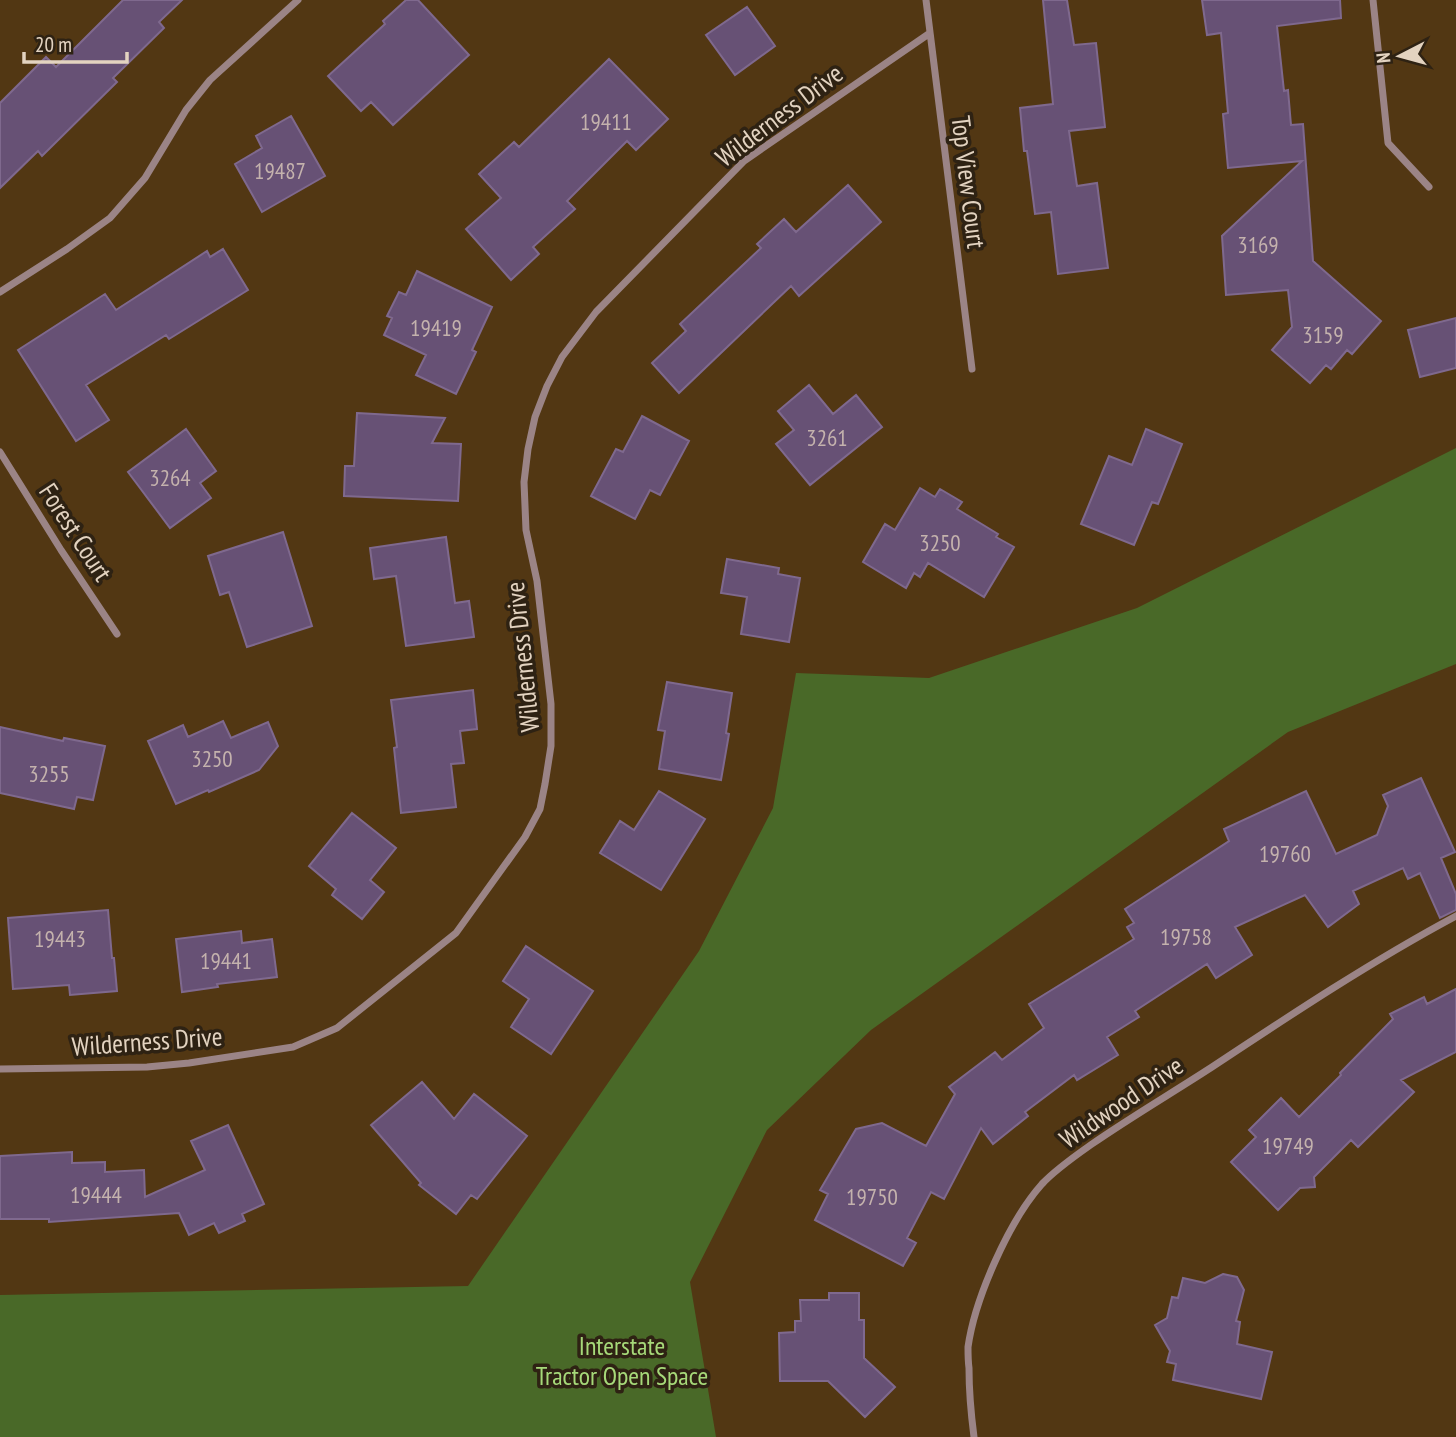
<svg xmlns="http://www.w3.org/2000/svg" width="1456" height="1437" viewBox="0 0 1456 1437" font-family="'PT Sans Narrow',sans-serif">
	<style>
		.green { fill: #496928 }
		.building { fill: #675175; stroke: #7f698e; stroke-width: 2 }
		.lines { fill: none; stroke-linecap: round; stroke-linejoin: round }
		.minor { stroke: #9b8486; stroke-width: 7 }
		.labels { text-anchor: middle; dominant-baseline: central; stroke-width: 7; stroke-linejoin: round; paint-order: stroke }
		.number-label { font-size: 23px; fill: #c4b2ad }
		.street-label { font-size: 26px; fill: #e3d3c0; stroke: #2e2213 }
		.park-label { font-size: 26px; fill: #a6d979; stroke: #2e2213 }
	</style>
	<rect width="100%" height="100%" fill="#523713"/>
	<path class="green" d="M1456 448V664L1288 732 871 1030 767 1130 690 1282 716 1437H0V1295L468 1286 699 951 773 808 796 673 929 678 1137 608Z"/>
	<path class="building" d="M123 0H182L159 22 164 28 113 78 117 82 42 156 38 151 0 188V103L46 57 56 67Z
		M406 0H418L469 55 393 125 371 102 361 111 328 76 385 24 383 21Z
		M1043 0H1067L1074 45 1096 43 1105 127 1069 131 1077 186 1097 183 1108 268 1058 274 1051 212 1035 214 1027 151H1024L1020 108 1053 104Z
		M1202 0H1340L1341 18 1277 26 1284 91 1288 90 1291 125 1303 124 1313 261 1381 321 1352 354 1347 350 1331 369 1326 365 1310 383 1272 350 1292 327 1288 290 1226 295 1222 236 1302 161 1228 168 1223 114 1228 113 1221 33 1207 35Z
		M747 7 775 46 735 75 706 35Z
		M609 59 668 119 636 150 627 141 567 201 575 209 533 247 539 254 511 280 466 229 501 198 479 174 514 142 519 147Z
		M291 116 325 176 262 212 235 164 262 148 256 136Z
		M848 185 881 222 799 296 791 286 679 393 652 363 686 331 680 324 761 248 757 244 784 219 796 232Z
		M223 249 248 290 169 339 166 335 86 385 109 420 76 441 18 350 105 294 116 310 207 251 210 257Z
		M417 271 492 307 472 350 476 352 456 394 416 375 426 355 384 335 392 318 387 316 399 292 406 295Z
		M1456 318V368L1420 377 1408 330Z
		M809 385 833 414 856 395 882 427 810 485 776 444 794 430 778 411Z
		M357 413 445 418 432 443 461 444 458 501 344 496 345 466H354Z
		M642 416 689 441 660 495 650 490 635 519 591 496 616 449 623 452Z
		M186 429 216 471 200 483 211 498 170 528 128 472Z
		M1146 429 1182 444 1158 504 1152 502 1134 545 1081 524 1109 456 1132 465Z
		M920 488 935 497 940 489 962 502 957 509 998 534 996 537 1014 547 984 597 928 563 920 577 914 573 906 588 863 562 885 524 895 530Z
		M283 532 312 626 247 647 229 592 220 595 208 556Z
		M446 537 455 603 469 601 474 637 406 646 396 576 374 579 370 548Z
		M727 559 779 568 778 574 800 578 789 642 741 634 747 597 721 593Z
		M667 682 732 693 726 733 729 734 721 780 659 769 665 731 658 730Z
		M473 690 477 729 460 731 464 763 451 764 456 807 401 813 394 748 397 747 391 700Z
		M223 721 231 738 268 722 278 746 259 770 209 792 208 790 176 804 148 741 183 725 188 737Z
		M0 727 63 741 64 738 105 746 93 800 77 797 74 809 0 793Z
		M1421 778 1455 852 1441 858 1456 894V910L1440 918 1420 873 1408 879 1403 868 1353 891 1359 904 1328 927 1305 895 1235 927 1252 955 1216 978 1207 964 1135 1011 1139 1017 1107 1037 1118 1055 1077 1080 1074 1075 1025 1112 1028 1116 993 1144 981 1128 944 1199 931 1192 907 1238 916 1243 903 1266 815 1220 828 1194 820 1190 856 1129 882 1123 926 1146 955 1094 949 1087 995 1052 1002 1060 1044 1028 1029 1004 1134 939 1127 927 1134 923 1125 909 1229 841 1224 829 1306 791 1336 854 1377 835 1388 806 1383 795Z
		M659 791 705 819 661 890 600 853 620 821 634 830Z
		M352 813 396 848 370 880 384 892 362 919 332 895 336 889 309 866Z
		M108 910 112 958H114L117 991 70 995 69 985 13 989 8 918Z
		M241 931 242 943 272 939 277 977 217 984 218 987 182 992 176 939Z
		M526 946 593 991 551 1054 511 1027 529 999 503 981Z
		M1456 989V1052L1401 1080 1414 1092 1358 1147 1351 1140 1314 1177 1315 1187 1300 1188 1278 1210 1231 1162 1256 1137 1249 1130 1281 1098 1299 1117 1341 1075 1340 1073 1393 1019 1390 1014 1424 997 1427 1004Z
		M422 1082 454 1119 474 1094 527 1136 477 1199 471 1195 456 1214 419 1185 421 1183 371 1125Z
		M228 1125 264 1204 242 1214 245 1221 219 1233 214 1223 189 1235 179 1213 49 1222V1219H0V1156L72 1152V1163L105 1162V1172L144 1170 145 1197 205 1170 191 1141Z
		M1223 1274 1237 1277 1244 1290 1236 1321 1240 1322 1237 1344 1272 1352 1261 1399 1173 1380 1176 1364 1167 1362 1170 1351 1155 1325 1167 1318 1172 1297 1178 1298 1183 1278 1205 1283Z
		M829 1293H859V1320H864V1358L895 1387 865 1417 828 1381H780L779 1333 795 1332V1321H801L800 1300H829Z"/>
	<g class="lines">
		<path class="minor" d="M926 0 972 369
			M1373 0 1388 143 1429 187
			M0 292 67 249 110 218 145 178 186 110 210 80 298 0
			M0 452 61 550 117 634
			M0 1069 147 1067 189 1063 293 1047 337 1028 456 933 525 837 540 809 545 784 551 746V704L537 581 526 530 524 482 528 449 535 417 547 386 562 357 596 312 744 161 930 33
			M974 1437C971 1414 969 1391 969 1368 968 1361 968 1354 968 1347 975 1298 1009 1221 1042 1184 1056 1169 1075 1156 1092 1144 1131 1117 1172 1093 1212 1067 1292 1014 1372 961 1456 916"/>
	</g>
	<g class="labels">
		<g class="number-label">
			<text x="606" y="121">19411</text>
			<text x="280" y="170">19487</text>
			<text x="1258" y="244">3169</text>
			<text x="436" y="327">19419</text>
			<text x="1323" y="334">3159</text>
			<text x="827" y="437">3261</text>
			<text x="170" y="477">3264</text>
			<text x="940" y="542">3250</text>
			<text x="212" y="758">3250</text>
			<text x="49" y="773">3255</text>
			<text x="1285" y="853">19760</text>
			<text x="1186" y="936">19758</text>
			<text x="60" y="938">19443</text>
			<text x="226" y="960">19441</text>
			<text x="1288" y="1145">19749</text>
			<text x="96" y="1194">19444</text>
			<text x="872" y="1196">19750</text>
		</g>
		<g class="street-label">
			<text transform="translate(779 115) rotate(-37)">Wilderness Drive</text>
			<text transform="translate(969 182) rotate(83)">Top View Court</text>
			<text transform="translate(76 532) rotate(57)">Forest Court</text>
			<text transform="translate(522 657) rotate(-96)">Wilderness Drive</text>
			<text transform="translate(147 1041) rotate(-4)">Wilderness Drive</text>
			<text transform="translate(1121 1102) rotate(-34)">Wildwood Drive</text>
		</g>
		<g class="park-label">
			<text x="622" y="1345">Interstate<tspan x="622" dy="30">Tractor Open Space</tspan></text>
		</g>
	</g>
	<g transform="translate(1400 56) rotate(264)" stroke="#2e2213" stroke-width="5" paint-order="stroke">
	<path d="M0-5L12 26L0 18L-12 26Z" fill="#e3d3c0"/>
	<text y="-10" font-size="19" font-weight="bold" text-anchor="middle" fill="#e3d3c0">N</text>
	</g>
	<path d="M24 52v10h103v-10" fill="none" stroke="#e3d3c0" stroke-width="3.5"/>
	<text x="35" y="52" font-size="21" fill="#e3d3c0" stroke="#2e2213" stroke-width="5" paint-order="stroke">20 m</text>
</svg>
